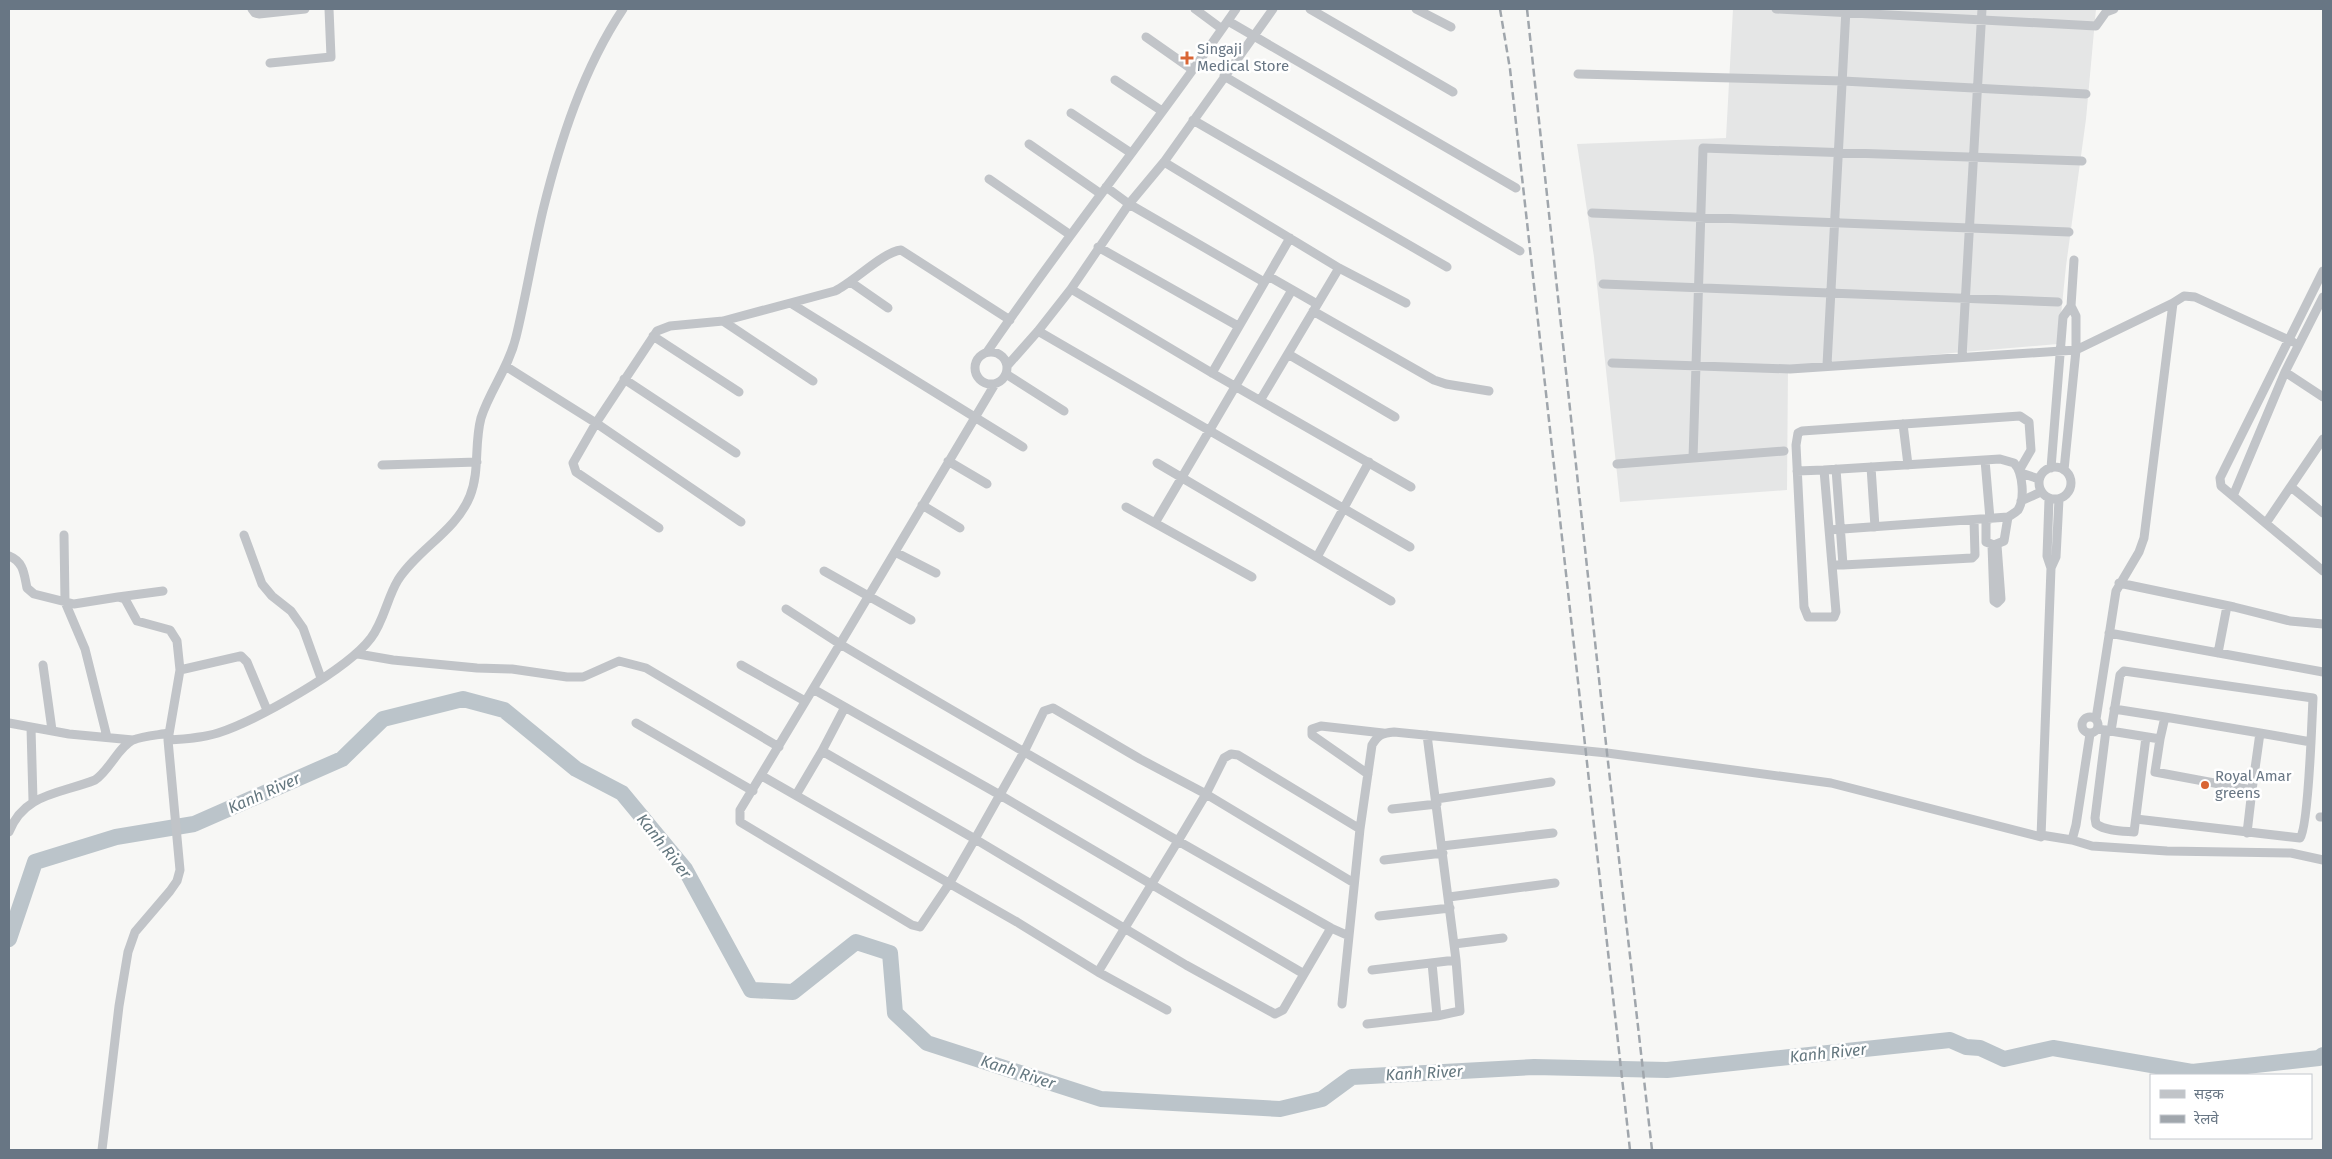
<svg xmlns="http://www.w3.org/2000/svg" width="2332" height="1159" viewBox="0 0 2332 1159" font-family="'Fira Sans','Noto Sans Devanagari',sans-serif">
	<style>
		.built { fill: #e5e6e6 }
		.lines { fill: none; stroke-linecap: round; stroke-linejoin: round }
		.river { stroke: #bbc4ca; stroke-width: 16 }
		.minor { stroke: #c1c4c8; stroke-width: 9 }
		.rail { stroke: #a0a6ac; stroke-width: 2.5; stroke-dasharray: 8 4; stroke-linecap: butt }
		.poi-dot { fill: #d96534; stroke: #fff; stroke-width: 2 }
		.labels { text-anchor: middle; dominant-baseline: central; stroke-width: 5; stroke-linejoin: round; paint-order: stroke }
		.poi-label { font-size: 15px; fill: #687684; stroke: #fff; text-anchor: start }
		.water-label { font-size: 16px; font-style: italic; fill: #64777f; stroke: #fff }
	</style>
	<rect width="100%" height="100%" fill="#f7f7f5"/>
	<path class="built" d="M1733 9H2096L2086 119 2066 266 2058 344 1788 367 1787 490 1620 502 1594 257 1577 144 1726 138Z"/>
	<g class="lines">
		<path class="river" d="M9 939 35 862 116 837 194 824 342 759 383 719 463 699 504 710 576 769 622 793 685 869 751 990 793 992 856 942 890 953 895 1013 927 1043 1101 1099 1280 1109 1322 1099 1352 1077 1534 1067 1667 1070 1950 1040 1966 1047 1980 1048 2004 1059 2053 1048 2192 1072 2319 1058 2323 1055"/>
		<path class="minor" d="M252 9 255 13 259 14 305 9
			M1195 9 1222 29
			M1310 9 1453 92
			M1416 9 1451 27
			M1776 9 2096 26 2106 12 2114 9
			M1228 21 1516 188
			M1146 37 1193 70
			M270 63 331 57 329 9
			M1578 74 1843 81 2086 94
			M1224 76 1520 251
			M1115 80 1162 111
			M1071 113 1131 153
			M1193 120 1447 267
			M1029 144 1101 194
			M1164 162 1339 268 1406 303
			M989 179 1069 234
			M1106 187 1129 204 1264 282
			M1592 213 2069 232
			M1098 247 1238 326
			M2323 271 2220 478 2221 486 2323 571
			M1268 276 1317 304
			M852 283 888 308
			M1603 284 2058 302
			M1071 289 1212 373 1411 487
			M2173 303 2184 296 2195 297 2293 342
			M792 304 1023 447
			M1313 311 1434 380 1446 384 1489 391
			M723 321 813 381
			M1038 331 1410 547
			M653 336 739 392
			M975 368a16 16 0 1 1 32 0a16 16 0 1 1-32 0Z
			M987 352C1067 235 1156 125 1236 9
			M1288 354 1395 417
			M1962 357 1982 9
			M1612 363 1790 369 2076 350 2173 303 2144 538 2139 552 2116 591 2096 719
			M1827 365 1846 9
			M1007 366 1038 331 1071 289 1129 204 1164 162 1273 9
			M507 367 596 423 741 522
			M2285 372 2323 397
			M1212 373 1290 238
			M1006 374 1064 411
			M624 379 736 453
			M995 384 840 644C952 711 1065 775 1178 841L1206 794 1224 758 1231 754 1238 755 1360 829 1349 936 1331 928 1283 1010 1275 1014 1186 965 975 839 1024 752 1044 711 1053 708 1140 759 1206 794 1354 883
			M1261 399 1339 268
			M1903 424 1908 465
			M1693 458 1703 148 2082 161
			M1985 460 1990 519
			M948 461 987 484
			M1157 463 1391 601
			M1617 464 1784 451
			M382 465 477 462
			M2039 483a16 16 0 1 1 32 0a16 16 0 1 1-32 0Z
			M1871 467 1875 527
			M2051 468 2063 317 2071 306
			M1836 469 1843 565H1837
			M2064 470 2076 350V316L2071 306 2074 260
			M1797 471 1824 470
			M2021 473 2039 479
			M2291 487 2323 513
			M2233 496 2285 372 2323 297
			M2021 501 2041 492
			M922 505 960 528
			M1126 507 1252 577
			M1986 519V542L1994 545 2004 541 2008 517
			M1155 523 1292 290
			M2266 523 2323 439
			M659 528 576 472 573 463 596 423 657 331 670 326 723 321 835 291C855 281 883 252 901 250L1010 320
			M1829 530 2008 517C2011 515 2015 513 2018 510 2025 499 2023 472 2014 463L2000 459 1824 470 1836 612 1834 617H1808L1804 607 1796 445 1798 433 1802 431 2020 416 2029 422 2031 450 2020 469
			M64 535 65 602 85 649 107 737
			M244 535 262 584 272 596 291 611 303 628 321 678
			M1992 545 1994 601 1997 603 2001 599 1997 545
			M895 552 936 573
			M9 556C24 562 24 574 27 588L34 594 74 604 118 597 125 599 137 621 170 630 177 641 180 670 168 740 180 870 177 881 170 891 135 932 128 952 119 1006 102 1150
			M1317 557 1369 462
			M1843 565 1972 558 1975 555 1974 520
			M2051 568 2056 557 2059 499
			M824 571 911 620
			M2119 583 2234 607 2290 621 2323 624
			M118 597 163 591
			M786 609 840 644 740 810V822L912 925 920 927 949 884 975 839 822 751
			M2109 633 2323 672
			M2218 653 2227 606
			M358 654 393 660 477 668 512 669 567 677H583L619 661 646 668 779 747
			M43 665 52 730
			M741 665 805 701
			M180 670 241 656 247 662 267 710
			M813 689 1000 795 1304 974
			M2114 709 2165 717
			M2082 725a8 8 0 1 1 16 0a8 8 0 1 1-16 0Z
			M9 723 69 734 133 740
			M636 723 753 791
			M31 728 33 800
			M2098 729 2160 739 2155 772 2252 790 2260 733 2165 717 2160 739
			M2106 730 2095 818 2096 824C2106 831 2122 831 2134 832L2146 737
			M2111 731 2120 675 2124 671 2313 698 2311 742 2260 733
			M168 740C185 739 202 738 218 733 257 720 347 670 371 638 384 621 387 598 398 580 418 549 456 531 470 496 480 471 474 444 481 418 490 390 509 367 516 337 526 296 533 252 543 210 560 141 583 69 623 9
			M1368 774 1312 735V729L1321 726 1383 733
			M762 776 1017 922 1098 972 1167 1010
			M796 795 822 751 845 707
			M1436 799 1551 782
			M1392 809 1437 804
			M2320 817H2323
			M2136 819 2300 838C2307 829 2310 759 2311 742
			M1360 829 1372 745C1378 735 1382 733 1394 732L1607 753 1831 783 2041 837 2051 568 2047 556 2049 499
			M9 832C24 793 60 794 95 780 110 770 118 747 133 740 143 736 158 735 169 733
			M2247 833 2252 790
			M2041 835 2072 840 2076 825 2090 734
			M2072 840 2092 846 2167 851 2291 853 2323 860
			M1442 846 1553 833
			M1384 860 1443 853
			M1449 897 1555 883
			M1379 916 1450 908
			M1454 944 1503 938
			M1432 963 1437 1016
			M1372 970 1456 960
			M1098 972 1178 841 1331 928
			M1342 1004 1349 936
			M1367 1024 1437 1016 1460 1011 1456 960 1427 735"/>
		<path class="rail" d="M1500 9 1510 69 1630 1150
			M1527 9 1607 753 1652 1150"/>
	</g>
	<g class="poi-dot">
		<path d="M1184.5 50.5h5v5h5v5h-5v5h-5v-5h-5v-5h5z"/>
		<circle cx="2205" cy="785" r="5"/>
	</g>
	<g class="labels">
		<g class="poi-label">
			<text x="1197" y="49">Singaji<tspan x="1197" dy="17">Medical Store</tspan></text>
			<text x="2215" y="776">Royal Amar<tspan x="2215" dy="17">greens</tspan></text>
		</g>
		<g class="water-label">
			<text transform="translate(264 793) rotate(-24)">Kanh River</text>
			<text transform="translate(664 846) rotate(52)">Kanh River</text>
			<text transform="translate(1828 1053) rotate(-6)">Kanh River</text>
			<text transform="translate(1018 1072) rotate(18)">Kanh River</text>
			<text transform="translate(1424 1073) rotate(-3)">Kanh River</text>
		</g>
	</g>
	<rect width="2332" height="1159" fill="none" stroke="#687684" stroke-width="20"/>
	<rect x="2150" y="1074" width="162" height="65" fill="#ffffff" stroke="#c3c8ce"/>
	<rect x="2160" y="1090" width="25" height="8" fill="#c1c4c8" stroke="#c3c8ce"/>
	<text x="2194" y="1099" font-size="15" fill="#687684">सड़क</text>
	<rect x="2160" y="1115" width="25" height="8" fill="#a0a6ac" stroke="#c3c8ce"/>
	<text x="2194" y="1124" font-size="15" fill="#687684">रेलवे</text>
</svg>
